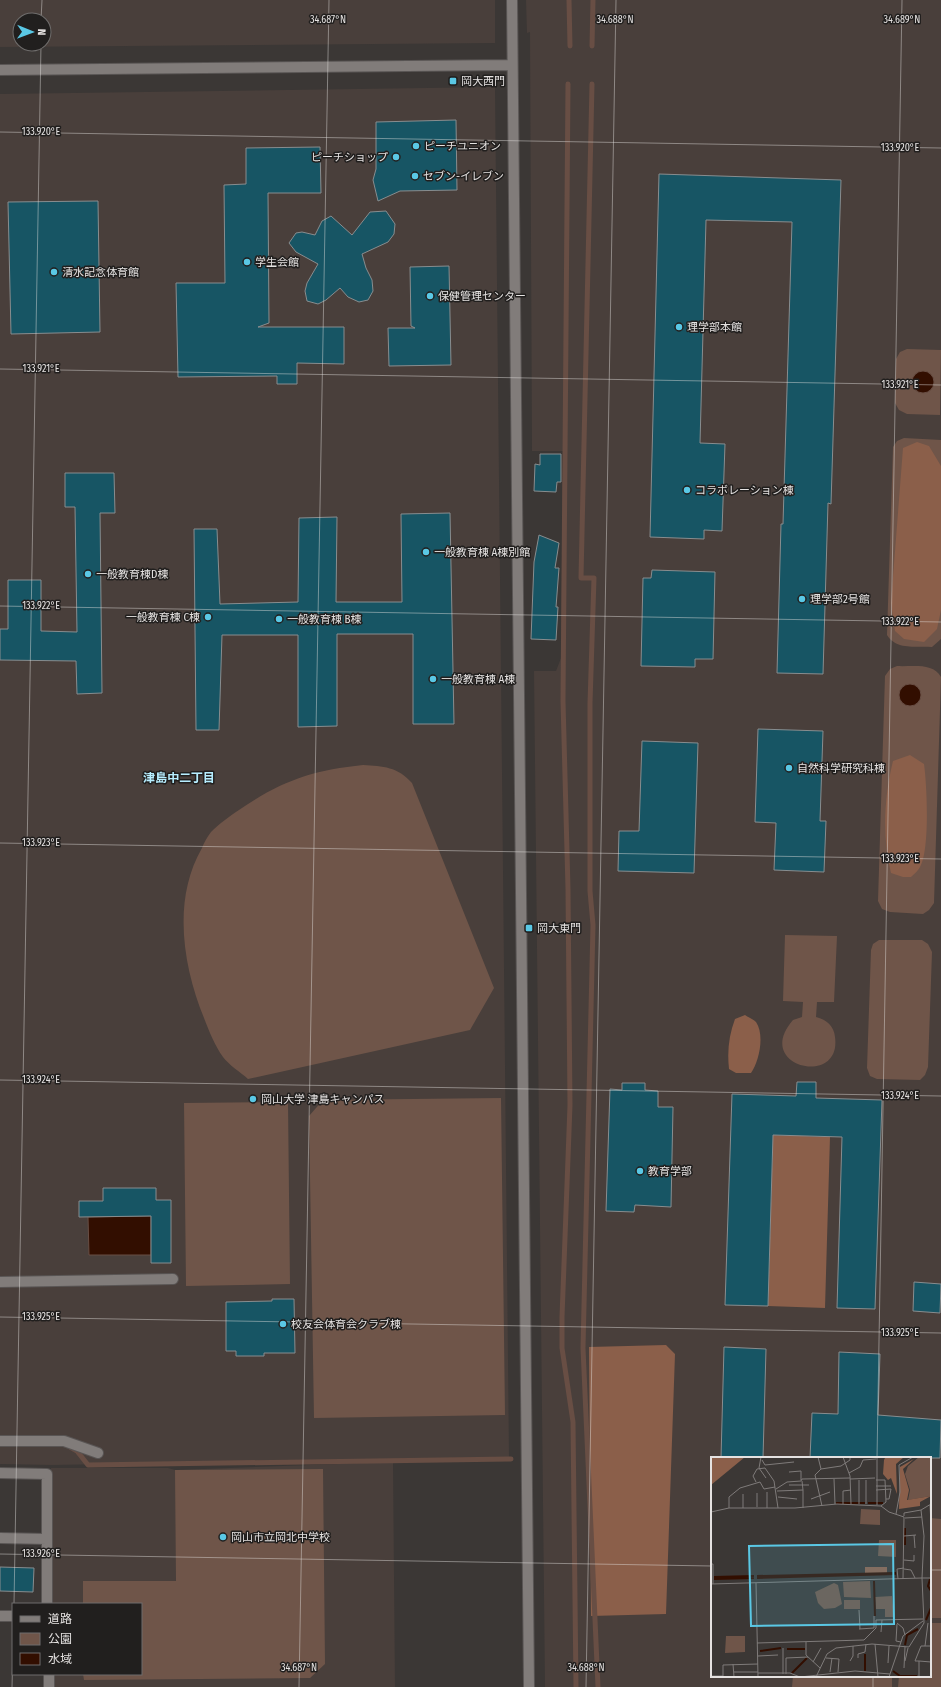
<svg xmlns="http://www.w3.org/2000/svg" width="941" height="1687" viewBox="0 0 941 1687" font-family="'Fira Sans Condensed','Noto Sans JP',sans-serif">
	<style>
		.built { fill: #493f3b; fill-rule: evenodd }
		.green { fill: #6f5549 }
		.forest { fill: #8b5f4a }
		.water { fill: #320e00; stroke: #684e44 }
		.lines { fill: none; stroke-linecap: round; stroke-linejoin: round }
		.stream { stroke: #684e44; stroke-width: 5 }
		.building { fill: #175564; stroke: #888d8f }
		.minor-casing { stroke: #595554; stroke-width: 12 }
		.tertiary-casing { stroke: #595554; stroke-width: 12 }
		.minor { stroke: #817c7a; stroke-width: 10 }
		.tertiary { stroke: #817c7a; stroke-width: 10 }
		.ticks { fill: none; stroke: #e5e2e1; stroke-width: 1; stroke-opacity: 0.45 }
		.poi-dot { fill: #5ac8e5; stroke: #211f1e; stroke-width: 1.5 }
		.labels { text-anchor: middle; dominant-baseline: central; stroke-width: 3; stroke-linejoin: round; paint-order: stroke }
		.poi-label { font-size: 11px; fill: #e5e2e1; stroke: #211f1e; text-anchor: start }
		.neighbourhood-label { font-size: 12px; font-weight: bold; fill: #b7eeff; stroke: #211f1e }
		.inset-river { fill: none; stroke: #320e00; stroke-width: 2 }
		.inset-road { fill: none; stroke: #7f7b7a; stroke-width: 1 }
		.view { fill: #5ac8e5; fill-opacity: 0.15; stroke: #5ac8e5; stroke-width: 2 }
		.inset-edge { fill: none; stroke: #e5e2e1; stroke-width: 2 }
		.ticks-label { font-size: 10px; text-anchor: middle; fill: #e5e2e1; stroke: #211f1e; stroke-width: 3; stroke-linejoin: round; paint-order: stroke }
	</style>
	<rect width="100%" height="100%" fill="#3b3735"/>
	<path class="built" d="M0 0H495V43L0 47ZM20 20H44V44H20Z
		M526 0H941V1687H545L534 671H556L561 658 563 451H532L530 32 527 33ZM712 1458H930V1676H712Z
		M495 87 509 1457 52 1465 0 1464V94Z
		M393 1462 395 1687H54V1674H141V1604H53L51 1468H168L175 1470Z"/>
	<path class="green" d="M907 349 941 350 940 415 907 414 899 410 895 403 896 359 900 352Z
		M904 438 941 440V639L932 647C915 646 896 650 887 635L893 447 897 441Z
		M897 666C912 667 933 662 941 677L934 903 929 910 923 914 890 912 882 909 878 901 885 676 890 669Z
		M363 765C383 766 398 767 412 783L494 988 470 1030 248 1079C240 1072 229 1065 223 1057 215 1046 209 1031 204 1018 183 966 172 900 202 848 204 843 207 837 211 832 219 824 230 816 239 810 281 781 313 770 363 765Z
		M785 935 837 936 834 1002H817L816 1017C827 1020 834 1026 835 1037 842 1088 752 1067 793 1020L802 1017 803 1002 783 1001Z
		M879 940H922L928 944 932 952 928 1067 925 1075 920 1080 877 1079 870 1076 867 1068 871 950 873 944Z
		M501 1098 505 1415 314 1418 309 1116 323 1100Z
		M288 1102 290 1284 186 1286 184 1103Z
		M323 1469 325 1664 310 1678 84 1680 83 1674H141V1604H83V1581H176L175 1470Z
		M930 1518 941 1519V1618H930Z
		M930 1623H941V1687H898L899 1676H930Z
		M793 1676H892V1687H792Z"/>
	<path class="forest" d="M917 442 929 446 941 466V610L937 629 924 642 904 639 895 631 891 603 903 448Z
		M910 755 924 764C927 785 930 850 920 867 918 871 914 874 911 877H903L891 873C882 837 884 797 893 761Z
		M745 1015C748 1017 754 1020 756 1022 765 1035 759 1062 751 1073H736L729 1069C727 1051 729 1035 735 1019Z
		M773 1135 830 1137 825 1308 768 1306Z
		M666 1345 675 1354 666 1614 591 1616 589 1347Z"/>
	<path class="water" d="M912 382a11 11 0 1 1 22 0a11 11 0 1 1-22 0Z
		M899 695a11 11 0 1 1 22 0a11 11 0 1 1-22 0Z
		M151 1216V1255H89L88 1217Z"/>
	<g class="lines">
		<path class="stream" d="M569 0 570 46
			M592 46 593 0
			M568 84 563 701 568 889 570 1105 562 1317V1348L573 1422 576 1687
			M592 84 581 578H594L590 703V891L593 925 583 1348 598 1687
			M70 1447 77 1451 88 1465 511 1459"/>
	</g>
	<path class="building" d="M456 120 457 190 400 191 378 201 373 180 376 169V122Z
		M320 147 321 193H268L269 323 258 327H344V364L297 363V384H277V376L178 377 176 283H225L224 185 246 184V148Z
		M659 174 841 180 831 504 828 503 823 674 777 673 781 524H783L792 222 706 220 700 443 725 444 722 531 704 530V539L650 537Z
		M98 201 100 332 11 334 8 202Z
		M386 211 395 224 394 234 388 242 362 254 366 268 372 280 373 291 368 300 359 302 348 297 340 288 326 300 318 304 307 301 305 291 307 283 318 264 296 252 289 243 296 233 302 232 315 235 322 221 331 216 352 235 370 212Z
		M449 266 451 365 389 366 388 328H415L411 326 410 267Z
		M540 454H561V482H557L556 492 534 491 535 464 540 465Z
		M65 473H114L115 513H100L102 693 77 694 76 661 0 660V629H8V580H41V631L77 632 75 507H65Z
		M450 513 454 724H413V634H337V726L298 727V635H222L219 730H196L194 529H217L220 604 298 602 299 518 337 517 336 602H402L401 514Z
		M539 535 559 543 555 568H559L556 607H558L556 640 531 639 534 562Z
		M652 570 715 572 713 659H695V667L641 666 643 578H651Z
		M758 729 823 731 820 821H826L824 872 774 870 776 823 755 822Z
		M642 741 698 743 694 873 618 871 619 831H639Z
		M797 1082H816V1098L882 1100 875 1309 837 1308 842 1137 773 1135 768 1306 725 1305 732 1094 796 1096Z
		M622 1083H645V1090L658 1091V1107H673L671 1207 635 1205 634 1212 606 1211 610 1089 622 1090Z
		M103 1188H156V1200H171V1263H151V1216L79 1217V1201H103Z
		M914 1282 941 1284 940 1313 913 1311Z
		M272 1299H294L295 1353H264V1356H236V1351H226V1302L272 1301Z
		M724 1347 766 1349 763 1458H721Z
		M839 1352 880 1354 878 1415 941 1420 940 1458H810L812 1413 838 1414Z
		M0 1567 34 1568 33 1592 0 1591Z"/>
	<g class="lines">
		<defs>
			<path id="minor" d="M0 1282 173 1279
				M0 1441H64L98 1453
				M0 1473 47 1474V1604
				M0 1538 47 1539
				M0 1616H13
				M49 1674V1687"/>
			<path id="tertiary" d="M512 0 529 1687
				M0 70 512 65"/>
		</defs>
		<use href="#minor" class="minor-casing"/>
		<use href="#tertiary" class="tertiary-casing"/>
		<use href="#minor" class="minor"/>
		<use href="#tertiary" class="tertiary"/>
	</g>
	<path class="ticks" d="M41 20 42 0M0 132 941 148M0 369 941 385M0 606 941 622M0 843 941 859M0 1080 941 1096M0 1317 941 1333M877 1458 902 0M0 1554 712 1566M930 1570H941M14 1604 41 44M12 1687 13 1645M299 1687 329 0M586 1687 616 0M873 1687V1676"/>
	<g class="poi-dot">
		<rect x="449" y="77" width="8" height="8" rx="2"/>
		<circle cx="416" cy="146" r="4"/>
		<circle cx="396" cy="157" r="4"/>
		<circle cx="415" cy="176" r="4"/>
		<circle cx="247" cy="262" r="4"/>
		<circle cx="54" cy="272" r="4"/>
		<circle cx="430" cy="296" r="4"/>
		<circle cx="679" cy="327" r="4"/>
		<circle cx="687" cy="490" r="4"/>
		<circle cx="426" cy="552" r="4"/>
		<circle cx="88" cy="574" r="4"/>
		<circle cx="802" cy="599" r="4"/>
		<circle cx="208" cy="617" r="4"/>
		<circle cx="279" cy="619" r="4"/>
		<circle cx="433" cy="679" r="4"/>
		<circle cx="789" cy="768" r="4"/>
		<rect x="525" y="924" width="8" height="8" rx="2"/>
		<circle cx="253" cy="1099" r="4"/>
		<circle cx="640" cy="1171" r="4"/>
		<circle cx="283" cy="1324" r="4"/>
		<circle cx="223" cy="1537" r="4"/>
	</g>
	<g class="labels">
		<g class="poi-label">
			<text x="461" y="81">岡大西門</text>
			<text x="424" y="146">ピーチユニオン</text>
			<text x="388" y="157" text-anchor="end">ピーチショップ</text>
			<text x="423" y="176">セブン-イレブン</text>
			<text x="255" y="262">学生会館</text>
			<text x="62" y="272">清水記念体育館</text>
			<text x="438" y="296">保健管理センター</text>
			<text x="687" y="327">理学部本館</text>
			<text x="695" y="490">コラボレーション棟</text>
			<text x="434" y="552">一般教育棟 A棟別館</text>
			<text x="96" y="574">一般教育棟D棟</text>
			<text x="810" y="599">理学部2号館</text>
			<text x="200" y="617" text-anchor="end">一般教育棟 C棟</text>
			<text x="287" y="619">一般教育棟 B棟</text>
			<text x="441" y="679">一般教育棟 A棟</text>
			<text x="797" y="768">自然科学研究科棟</text>
			<text x="537" y="928">岡大東門</text>
			<text x="261" y="1099">岡山大学 津島キャンパス</text>
			<text x="648" y="1171">教育学部</text>
			<text x="291" y="1324">校友会体育会クラブ棟</text>
			<text x="231" y="1537">岡山市立岡北中学校</text>
		</g>
		<g class="neighbourhood-label">
			<text x="179" y="778">津島中二丁目</text>
		</g>
	</g>
	<g transform="translate(711 1457)">
		<rect width="220" height="220" fill="#3b3735"/>
		<path d="M208 0H220V39L197 43 199 33 194 17 197 9ZM150 52 169 53V68L149 67ZM168 83H185V100L167 99ZM159 124 160 141 133 140 132 125ZM123 126 127 128 131 147 124 151 113 152 107 146 104 135ZM181 139 183 160H174V152H165L164 140ZM133 143H149V152H133ZM15 179H34V195L14 196Z" fill="#6f5549"/>
		<path d="M0 0H34L0 28ZM193 0 185 7 186 37 180 21 177 23 172 17 173 3 174 1ZM203 2 192 12 198 33 196 43 220 39 209 45V49L188 52 189 10ZM176 110V117H154V110Z" fill="#8b5f4a"/>
		<path class="inset-river" d="M125 46H154M157 46H172M194 88V71M46 119 185 116M3 120 43 119M46 121 185 117M3 122 43 121M219 122 217 129 220 134M163 124 164 159M215 163 220 151M194 188 196 178 207 172M76 192H94M49 194 70 191M154 197V214M182 214 189 219H206M81 216 96 201"/>
		<path class="inset-road" d="M50 0 48 11 55 21M107 0 110 12M132 0 139 19 140 47M166 0V48M51 3 54 8 83 5M78 15 90 14V23M138 16 149 10 152 3 165 2M123 22 124 47M139 22 164 21M148 23V47M155 23V47M165 23H174L175 45 170 49M45 25 42 19 46 12 54 11 63 24 67 51M78 28H98M165 29H180M65 32 76 25 90 24 91 22 139 21M92 33V51M165 33 180 32 178 42H175M66 34 92 33 91 24M56 35V51M32 37V51M67 40 86 42M100 42 119 35M132 47V34L140 33M219 48 220 67M111 49 104 18 110 12 130 9 139 3V0M46 50V36M18 51V40L29 31 49 25 53 32 64 30M0 55 18 51H84L126 47 170 49 178 55 193 60 192 122M185 57 189 35 188 8 202 0M193 59V56L210 53M194 61 211 60M203 78 204 91M193 79 205 78M193 103 203 104V98M0 107H2V127M193 112 200 113 204 121M211 121 213 79 210 53 220 47M187 122 186 112 193 111M45 126 47 220M0 127 211 121M148 153 149 172M186 166 192 171 194 178M186 167 185 184 190 185M148 172 163 171V159M170 175 171 163M95 185V198L109 211M46 186 153 183 165 171V163L212 162M164 187 167 220M214 189 217 166M198 190 213 166 211 121H220M47 199 67 198M115 201 128 202 127 215M147 201V197L154 195 155 187M139 204 142 199V189M194 204 197 191M208 204H204L210 189H220M102 205 110 191M177 206 178 189M22 207 23 220M193 211 194 190M23 215H47M119 215 121 201M47 216H79L89 220 144 214 179 217M72 217V191M75 217V201L97 200M0 219H12V208L47 207M105 220 116 197 125 191 161 187 198 190M178 220 192 179 212 164M208 220V204L220 205"/>
		<path class="view" d="M182 87 183 167 40 169 38 89Z"/>
		<rect width="220" height="220" class="inset-edge"/>
	</g>
	<g class="ticks-label">
		<text x="328" y="23">34.687°N</text>
		<text x="615" y="23">34.688°N</text>
		<text x="902" y="23">34.689°N</text>
		<text x="41" y="135">133.920°E</text>
		<text x="900" y="151">133.920°E</text>
		<text x="41" y="372">133.921°E</text>
		<text x="900" y="388">133.921°E</text>
		<text x="41" y="609">133.922°E</text>
		<text x="900" y="625">133.922°E</text>
		<text x="41" y="846">133.923°E</text>
		<text x="900" y="862">133.923°E</text>
		<text x="41" y="1083">133.924°E</text>
		<text x="900" y="1099">133.924°E</text>
		<text x="41" y="1320">133.925°E</text>
		<text x="900" y="1336">133.925°E</text>
		<text x="41" y="1557">133.926°E</text>
		<text x="299" y="1671">34.687°N</text>
		<text x="586" y="1671">34.688°N</text>
	</g>
	<rect x="12" y="1603" width="130" height="72" fill="#211f1e" stroke="#6f6d6c"/>
	<rect x="20" y="1616" width="20" height="6" fill="#817c7a" stroke="#6f6d6c"/>
	<text x="48" y="1623" font-size="12" fill="#e5e2e1">道路</text>
	<rect x="20" y="1633" width="20" height="12" fill="#6f5549" stroke="#6f6d6c"/>
	<text x="48" y="1643" font-size="12" fill="#e5e2e1">公園</text>
	<rect x="20" y="1653" width="20" height="12" fill="#320e00" stroke="#6f6d6c"/>
	<text x="48" y="1663" font-size="12" fill="#e5e2e1">水域</text>
	<g transform="translate(32 32) rotate(91)"><circle r="19" fill="#211f1e" stroke="#6f6d6c"/>
	<path d="M0-3L7 15L0 10L-7 15Z" fill="#5ac8e5"/>
	<text y="-6" font-size="11" font-weight="bold" text-anchor="middle" fill="#e5e2e1">N</text>
	</g>
</svg>
